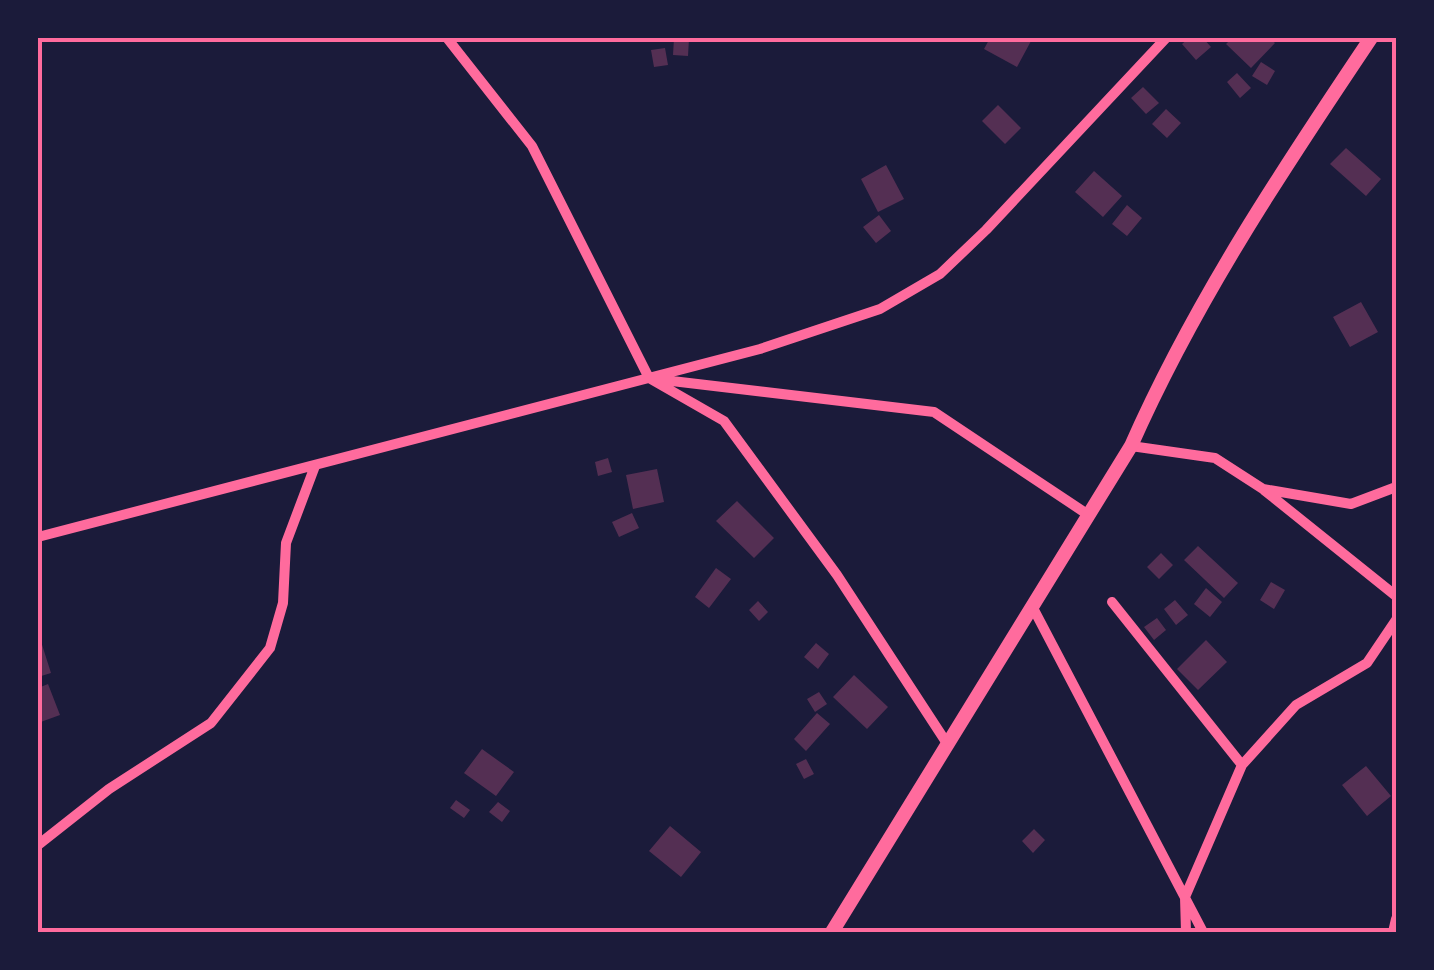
<svg xmlns="http://www.w3.org/2000/svg" width="1434" height="970" viewBox="0 0 1434 970" font-family="Helvetica,sans-serif">
	<style>
		.building { fill: #542f53 }
		.lines { fill: none; stroke-linecap: round; stroke-linejoin: round }
		.minor { stroke: #ff6b9d; stroke-width: 10 }
		.secondary { stroke: #ff6b9d; stroke-width: 14 }
		.neatline { fill: none; stroke: #ff6b9d; stroke-width: 4 }
	</style>
	<rect width="100%" height="100%" fill="#1b1b3a"/>
	<path class="building" d="M674 38 689 39 688 56 673 55Z
		M990 38H1024L1031 41 1017 67 984 49Z
		M1189 38H1203L1211 47 1196 60 1182 44Z
		M1232 38H1269L1275 43 1251 68 1226 44Z
		M665 48 668 65 654 67 651 50Z
		M1261 62 1275 71 1267 85 1252 76Z
		M1237 73 1251 88 1240 98 1227 82Z
		M1143 87 1159 103 1146 114 1131 98Z
		M998 105 1021 128 1005 144 982 121Z
		M1166 109 1181 123 1167 138 1152 124Z
		M1346 148 1381 179 1366 196 1330 164Z
		M886 165 904 199 878 212 861 179Z
		M1094 171 1122 196 1103 217 1075 192Z
		M1127 205 1142 218 1127 236 1112 224Z
		M879 215 891 231 876 243 863 227Z
		M1361 302 1378 332 1350 347 1333 317Z
		M608 458 612 472 598 476 595 462Z
		M657 469 664 502 633 509 626 475Z
		M737 501 774 538 754 558 716 521Z
		M632 513 639 528 619 537 612 522Z
		M1198 546 1238 583 1224 598 1184 560Z
		M1161 553 1173 565 1159 579 1147 567Z
		M716 568 731 579 709 608 695 597Z
		M1271 582 1285 590 1274 609 1260 600Z
		M1206 588 1222 602 1210 617 1194 604Z
		M1175 600 1188 615 1176 625 1164 609Z
		M758 601 768 612 759 621 749 610Z
		M1157 618 1166 630 1154 640 1144 627Z
		M38 632 51 673 38 677Z
		M1206 640 1227 662 1198 690 1177 669Z
		M816 643 829 654 818 669 804 657Z
		M854 675 888 707 867 729 833 697Z
		M48 684 60 715 38 723V688Z
		M819 692 827 704 815 712 807 699Z
		M817 713 830 724 806 751 794 739Z
		M482 749 514 772 496 796 464 773Z
		M806 759 814 774 804 779 796 764Z
		M1366 766 1391 796 1367 816 1342 785Z
		M456 800 470 810 464 818 450 808Z
		M498 802 510 811 502 822 489 812Z
		M670 826 701 852 681 877 649 851Z
		M1034 829 1045 840 1033 853 1022 841Z"/>
	<g class="lines">
		<path class="minor" d="M447 38 532 146 649 378 724 421 837 575 948 745
			M655 379 934 412 1087 514
			M1131 446 1215 458 1263 489 1351 504 1396 487
			M1264 490 1396 596
			M38 537 760 349 880 309 940 274 986 230 1166 38
			M1112 602 1242 765
			M1032 606 1203 932
			M38 845 109 789 211 723 270 648 283 603 286 543 315 466
			M1186 932 1185 897 1242 765 1296 705 1367 663 1396 620
			M1393 932 1396 919"/>
		<path class="secondary" d="M832 932 1131 446C1195 301 1283 169 1371 38"/>
	</g>
	<rect width="1434" height="970" fill="none" stroke="#1b1b3a" stroke-width="80"/>
	<rect x="40" y="40" width="1354" height="890" class="neatline"/>
</svg>
